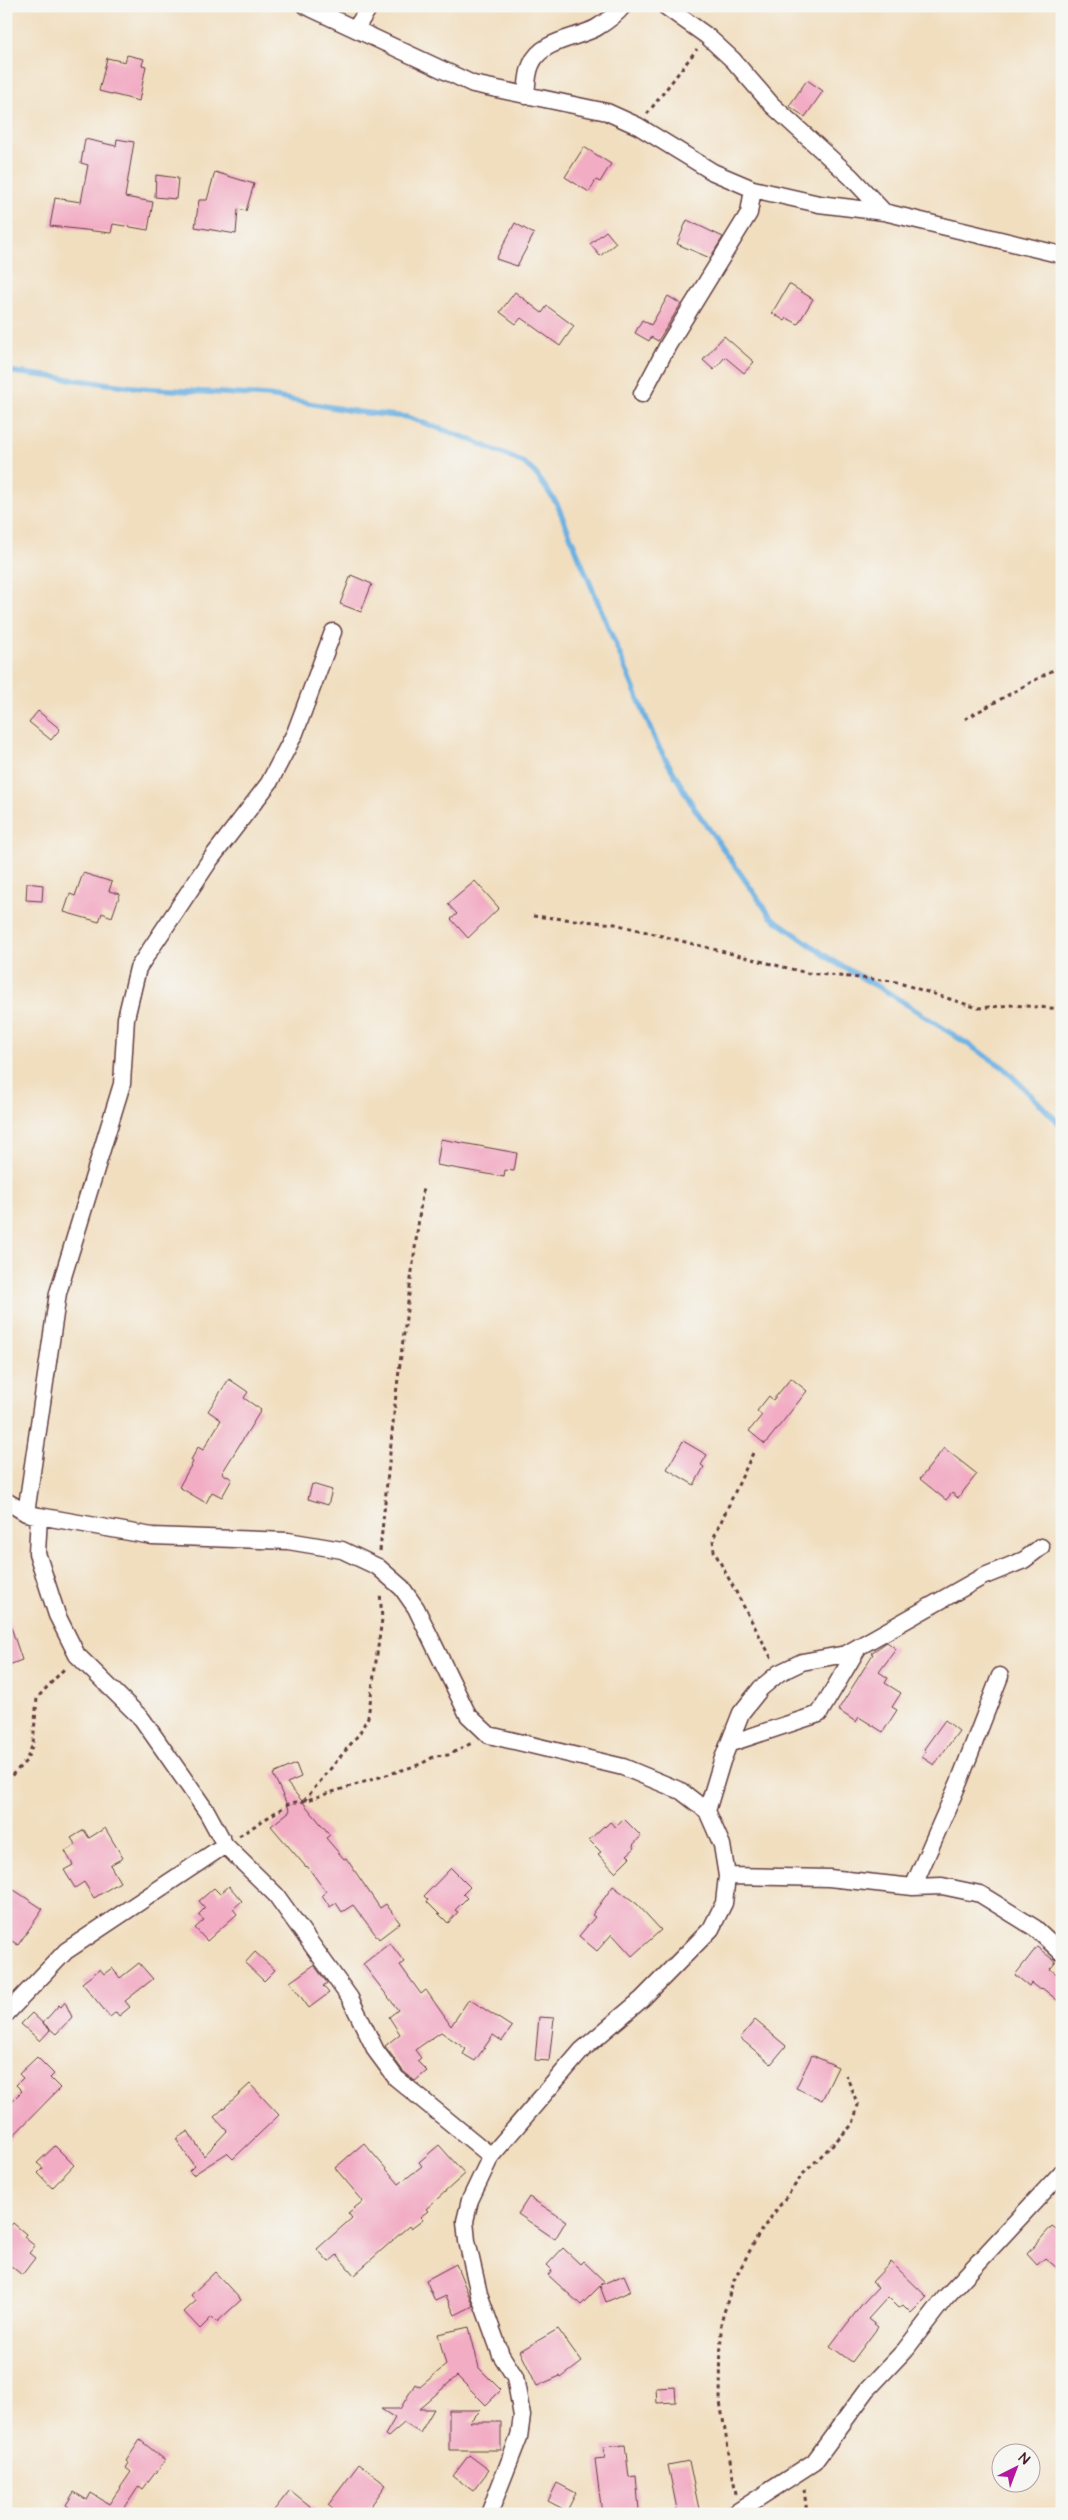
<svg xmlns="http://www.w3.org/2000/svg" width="1068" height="2520" viewBox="0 0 1068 2520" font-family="'Architects Daughter',sans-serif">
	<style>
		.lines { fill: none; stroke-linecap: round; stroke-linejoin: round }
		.stream { stroke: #6cb1e2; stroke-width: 5.5 }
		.building { fill: #f2acc4 }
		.street-casing { stroke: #633c41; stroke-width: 19 }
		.path { stroke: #633c41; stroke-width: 3; stroke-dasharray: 4 4; stroke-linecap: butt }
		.street { stroke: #fff; stroke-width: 16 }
	</style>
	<rect width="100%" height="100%" fill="#f6f6f2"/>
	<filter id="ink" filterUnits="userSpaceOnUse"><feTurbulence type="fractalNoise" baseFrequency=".02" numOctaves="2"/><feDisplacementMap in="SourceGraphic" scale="10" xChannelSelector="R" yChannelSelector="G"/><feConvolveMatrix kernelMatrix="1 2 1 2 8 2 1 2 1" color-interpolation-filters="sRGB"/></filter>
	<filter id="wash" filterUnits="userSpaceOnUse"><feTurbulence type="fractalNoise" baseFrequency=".0096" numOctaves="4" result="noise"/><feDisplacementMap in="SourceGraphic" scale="20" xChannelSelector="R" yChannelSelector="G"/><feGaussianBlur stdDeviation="1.12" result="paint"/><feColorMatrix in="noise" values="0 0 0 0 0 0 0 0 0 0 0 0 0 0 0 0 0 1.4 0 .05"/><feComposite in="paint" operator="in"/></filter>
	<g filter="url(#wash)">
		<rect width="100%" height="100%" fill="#f1debf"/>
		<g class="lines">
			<path class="stream" d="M6 371 141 388 269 396 359 412 407 417 469 439 524 463 536 474 557 504 657 744 693 806 771 917 833 961 889 993 1003 1067 1062 1126"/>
		</g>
		<g id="blocks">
			<path class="building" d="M127 55 144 59 142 65 146 66 139 101 99 91 107 58 125 62Z
				M807 80 823 91 805 117 789 106Z
				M85 139 116 146 117 139 134 142 125 197 153 202 148 230 113 224 111 233 50 226 55 198 81 202 88 165 81 163Z
				M584 147 611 164 600 182 596 180 589 192 565 177Z
				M215 172 254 184 246 211 238 209 236 234 195 227 199 200H207Z
				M156 175 178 178 176 199 155 197Z
				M687 220 723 237 710 258 677 244Z
				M515 223 534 234 517 266 496 259Z
				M606 231 616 243 600 256 590 244Z
				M789 284 813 299 798 324 787 318 785 321 772 313Z
				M515 292 542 313 547 306 574 326 560 346 521 318 516 324 500 312Z
				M668 296 681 304 658 341 651 337 649 341 635 333 642 320 651 325Z
				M724 336 754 362 744 373 725 357 714 370 703 360Z
				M351 575 372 584 361 612 340 604Z
				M38 711 60 729 51 740 29 722Z
				M83 873 112 882 109 891 120 894 112 917 102 913 99 922 64 912 70 894 75 896Z
				M475 881 499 908 468 938 451 919 457 914 448 904Z
				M27 883 43 885 42 901 26 900Z
				M441 1139 517 1153 514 1171 505 1170 504 1177 437 1165Z
				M791 1378 807 1391 765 1444 749 1431 762 1415 757 1411 769 1396 773 1400Z
				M229 1379 248 1392 244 1398 261 1410 222 1473 232 1479 222 1497 212 1492 206 1503 179 1487 193 1462 191 1460 198 1447 203 1450 221 1420 208 1411Z
				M683 1441 707 1455 701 1465 704 1467 694 1485 667 1469Z
				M944 1448 977 1474 958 1498 952 1493 946 1500 920 1479Z
				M312 1484 332 1490 328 1505 308 1499Z
				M9 1621 22 1660 6 1666V1622Z
				M887 1642 896 1649 879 1672 888 1678 885 1683 901 1693 892 1707 897 1710 883 1732 859 1717 856 1722 838 1710 873 1654 871 1653Z
				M945 1720 959 1731 934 1765 922 1757 926 1751 924 1749Z
				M296 1764 301 1777 287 1783 330 1835 326 1838 344 1859 346 1858 380 1908 386 1904 400 1923 379 1939 353 1905 342 1912 336 1903 330 1907 322 1895 326 1892 307 1866 306 1867 271 1826 290 1811 273 1774Z
				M624 1819 641 1836 633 1845 635 1848 627 1855 630 1857 615 1872 598 1854 601 1852 589 1840 604 1826 605 1827 610 1822 616 1827Z
				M105 1828 123 1858 110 1865 120 1882 94 1898 84 1882 75 1888 64 1870 73 1865 65 1851 76 1845 71 1838 84 1830 89 1838Z
				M451 1868 470 1887 463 1894 467 1898 455 1910 458 1912 448 1923 427 1902 428 1900 424 1896Z
				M229 1886 242 1901 233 1909 237 1914 207 1941 195 1928 204 1920 198 1915 205 1908 199 1901 214 1888 220 1894Z
				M613 1886 637 1904 661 1930 632 1956 612 1934 597 1951 579 1936 595 1917 592 1915Z
				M14 1890 43 1909 18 1945 6 1937V1901Z
				M390 1943 404 1962 400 1965 421 1994 426 1990 451 2026 469 1999 512 2027 502 2041 493 2035 475 2061 463 2054 466 2049 441 2032 415 2050 421 2058 417 2061 427 2071 415 2081 403 2071 385 2046 400 2034 389 2017 398 2010 363 1964Z
				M1037 1947 1056 1962 1050 1969 1062 1978V2004L1042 1988 1040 1990 1031 1983 1029 1986 1015 1975Z
				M255 1952 275 1970 264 1981 245 1963Z
				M139 1963 153 1979 125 2001 130 2007 119 2016 116 2012 110 2017 82 1983 100 1969 104 1974 112 1968 120 1978Z
				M314 1965 327 1983 323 1986 329 1993 309 2008 290 1982Z
				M65 2002 72 2017 56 2034 43 2023 59 2005 61 2007Z
				M32 2013 50 2030 40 2041 21 2024Z
				M539 2017 554 2018 549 2061 535 2060Z
				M755 2020 786 2046 771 2064 740 2038Z
				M812 2055 838 2067 822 2100 796 2088Z
				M37 2057 54 2074 50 2078 60 2088 6 2143V2107L22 2091 16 2085 23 2078 19 2074Z
				M250 2084 279 2115 233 2159 227 2153 193 2175 189 2171 194 2166 176 2139 188 2131 204 2156 227 2131 214 2117Z
				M364 2143 399 2184 422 2166 419 2162 439 2145 465 2174 426 2209 428 2211 420 2217 423 2220 411 2229 409 2226 402 2232 354 2275 337 2255 329 2262 317 2249 352 2218 348 2213 363 2201 335 2168Z
				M55 2146 74 2165 52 2188 38 2173 43 2168 37 2163Z
				M529 2197 566 2221 555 2239 518 2214Z
				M13 2223 26 2234 24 2237 35 2246 29 2253 35 2258 22 2275 6 2262V2231Z
				M1052 2226 1062 2233V2272L1045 2258 1037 2265 1027 2254Z
				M563 2248 580 2264 583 2261 604 2281 600 2285 624 2275 631 2291 606 2302 600 2286 581 2305 548 2275 552 2270 547 2265Z
				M891 2262 927 2297 911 2313 903 2305 899 2308 888 2297 868 2319 878 2327 852 2362 830 2346 863 2303 878 2287 872 2282Z
				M456 2264 473 2306 455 2315 446 2296 435 2301 426 2280Z
				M215 2272 241 2300 217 2322 212 2317 200 2329 184 2312 196 2301 191 2295Z
				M469 2327 479 2368 501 2390 486 2405 457 2376 419 2409H434L420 2433 404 2423 388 2437 385 2435 395 2418 381 2409H400L415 2384 420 2387 446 2365 438 2334Z
				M558 2329 582 2362 561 2378 560 2376 537 2386 520 2351Z
				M675 2387 676 2402 657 2403 656 2388Z
				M449 2410H481L469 2422H501V2450H449Z
				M140 2440 165 2460 143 2489 139 2486 122 2512 124 2514H78L66 2505 74 2492 87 2500 91 2493 109 2504 131 2472 126 2468 129 2463 126 2461Z
				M625 2445 629 2477 636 2476 639 2510 602 2514 595 2459 605 2458 603 2447Z
				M469 2455 489 2470 473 2491 453 2476Z
				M689 2461 700 2514H678L668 2465Z
				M359 2464 386 2485 365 2514H339L328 2505Z
				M557 2483 576 2493 567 2511 548 2501Z
				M290 2490 320 2514H271Z"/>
		</g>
	</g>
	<g filter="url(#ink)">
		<use href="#blocks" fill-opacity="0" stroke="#633c41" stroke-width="1"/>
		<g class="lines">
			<defs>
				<path id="street" d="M306 6 473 84 607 112 638 126 713 172 753 189 819 204 884 212 1062 255
					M665 6 707 36 733 60 772 105 851 177 884 212
					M356 28 370 6
					M526 96C527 86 527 74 531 65 541 40 575 39 596 28 606 22 616 15 623 6
					M642 394 668 345 749 213 753 189
					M6 1501 26 1513 39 1516 152 1536 288 1541 342 1550 378 1567 402 1588 416 1608 468 1715 489 1735 623 1767 681 1791 707 1811 722 1845 727 1876 724 1903 711 1929 642 1999 582 2050 491 2156 470 2200 465 2221 467 2241 479 2294 501 2355 515 2377 522 2416 519 2437 489 2514
					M26 1513 58 1293 122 1084 126 1018 138 968 210 860 269 783 295 733 333 632
					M39 1516 37 1553 57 1615 77 1655 142 1719 207 1812 225 1845 276 1895 350 1998 376 2051 396 2078 491 2156
					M731 1743 819 1714 858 1648
					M707 1811 722 1761 741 1713 761 1688 779 1673 802 1662 846 1654 982 1577 1024 1560 1041 1547
					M727 1876 829 1878 913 1887 942 1886 980 1894 1035 1928 1062 1953
					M913 1887 959 1782 1000 1676
					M6 2014 66 1951 225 1845
					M734 2514 814 2462 867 2390 905 2350 945 2298 1062 2172"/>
			</defs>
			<use href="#street" class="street-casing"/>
			<path class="path" d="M647 114 697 49
				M965 719 1062 665
				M533 916 615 924 807 973 893 981 978 1008 1013 1005 1062 1009
				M753 1453 713 1539 714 1551 772 1659
				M380 1551 396 1394 423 1187
				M6 1781 26 1761 33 1744 37 1698 65 1668
				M304 1801 359 1734 368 1717 382 1619 380 1592
				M239 1836 290 1803 304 1801 421 1764 435 1756 448 1755 472 1743
				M804 2489 807 2514
				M736 2494 720 2402 721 2323 733 2282 760 2232 804 2173 853 2124 858 2105 846 2075"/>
			<use href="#street" class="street"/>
		</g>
	</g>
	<rect width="1068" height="2520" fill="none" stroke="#f6f6f2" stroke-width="25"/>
	<g transform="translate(1016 2468) rotate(42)"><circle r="24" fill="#f6f6f2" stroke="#b1a0a2"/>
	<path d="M0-4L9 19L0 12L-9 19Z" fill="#b5179e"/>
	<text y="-8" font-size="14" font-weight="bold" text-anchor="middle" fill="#4a1f2b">N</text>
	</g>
</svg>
